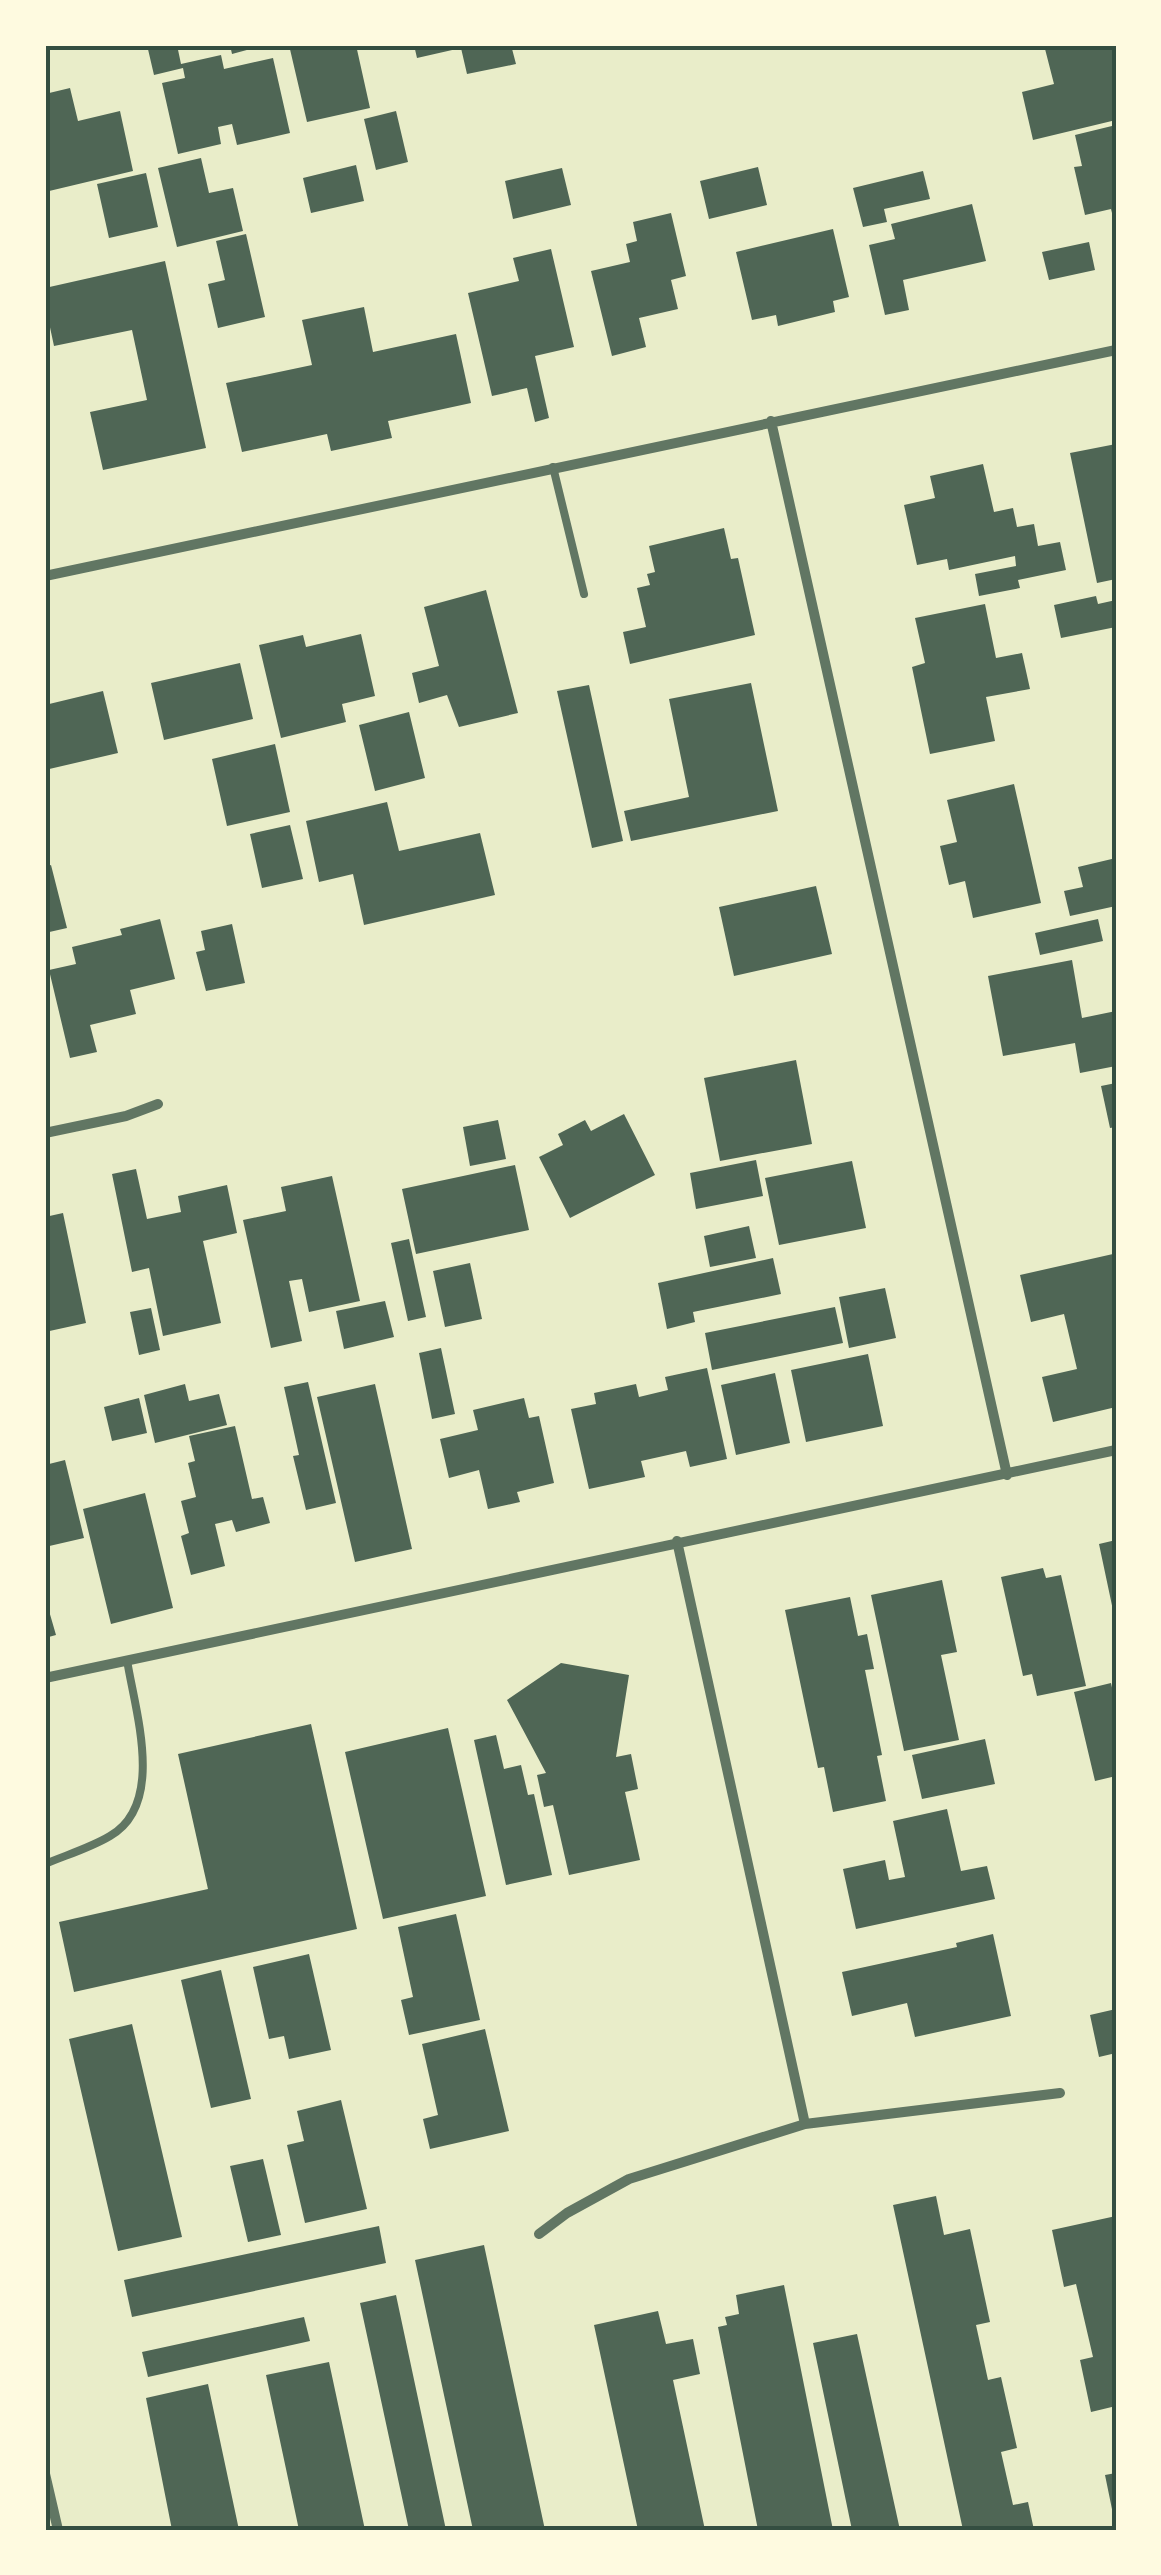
<svg xmlns="http://www.w3.org/2000/svg" width="1161" height="2575" viewBox="0 0 1161 2575" font-family="'IBM Plex Serif',serif">
	<style>
		.building { fill: #4f6655 }
		.lines { fill: none; stroke-linecap: round; stroke-linejoin: round }
		.service { stroke: #617663; stroke-width: 8 }
		.minor { stroke: #617663; stroke-width: 10 }
		.neatline { fill: none; stroke: #344e41; stroke-width: 4 }
	</style>
	<rect width="100%" height="100%" fill="#e9edc9"/>
	<path class="building" d="M147 45H177L181 64 221 55 224 69 273 58 290 133 237 145 232 124 218 127 221 144 178 154 162 83 185 78 183 68 154 75Z
		M230 45H262V46L232 54Z
		M289 45H356L370 108 307 122Z
		M414 45H511L516 64 467 74 461 48 417 58Z
		M1044 45H1116V120L1033 140 1022 92 1054 84Z
		M70 88 78 121 120 111 133 171 45 192V94Z
		M396 111 408 162 376 170 364 119Z
		M1116 125V224L1115 225 1111 209 1085 215 1074 167 1082 166 1075 135Z
		M201 158 209 193 233 188 243 231 177 247 158 168Z
		M356 165 364 201 311 213 303 178Z
		M758 167 767 205 709 219 700 181Z
		M562 168 571 205 513 219 505 181Z
		M923 171 930 199 884 209 887 222 863 227 853 188Z
		M146 173 158 227 109 238 97 184Z
		M972 204 986 261 903 280 909 310 885 315 869 245 895 239 891 224Z
		M671 213 686 276 671 280 678 309 639 318 646 347 612 356 591 271 630 262 626 244 637 241 633 222Z
		M833 229 849 297 833 301 835 312 778 326 776 315 752 320 736 252Z
		M246 234 265 317 218 328 208 284 225 280 216 241Z
		M1089 242 1095 270 1049 280 1042 252Z
		M551 249 574 347 535 356 549 418 535 422 527 388 492 396 468 293 519 281 513 258Z
		M165 261 206 448 103 470 90 412 147 400 132 330 54 346 45 304V288Z
		M364 307 373 352 456 334 471 403 388 421 392 438 331 451 327 434 242 452 226 383 312 365 302 320Z
		M1116 444V579L1097 583 1070 453Z
		M983 464 994 512 1013 508 1017 527 1034 524 1038 546 1060 542 1066 570 1018 580 1020 588 979 596 975 574 1016 566 1015 556 949 570 947 559 917 565 904 505 935 498 930 476Z
		M724 528 731 559 738 558 755 635 630 664 623 632 646 627 637 588 650 585 647 574 655 572 649 546Z
		M486 590 518 713 459 727 447 695 419 703 412 673 439 666 424 607Z
		M1096 596 1098 604 1116 600V627L1061 638 1054 605Z
		M985 604 996 658 1022 653 1030 689 986 697 995 741 930 754 912 667 925 663 915 618Z
		M361 634 375 696 342 704 346 722 281 738 259 645 303 635 306 647Z
		M240 663 253 719 164 740 151 683Z
		M751 683 778 811 631 841 624 811 689 797 669 699Z
		M589 685 623 841 592 848 557 691Z
		M103 691 118 753 45 770V705Z
		M409 712 425 778 375 791 359 725Z
		M275 744 290 812 227 826 212 759Z
		M1014 784 1041 903 973 918 965 881 949 885 940 846 957 842 947 800Z
		M387 802 399 851 480 833 495 895 364 925 353 874 319 882 306 821Z
		M290 825 303 879 262 888 250 834Z
		M1116 858V906L1070 916 1064 891 1083 887 1078 867Z
		M51 865 67 928 45 933V867Z
		M816 886 832 954 734 976 719 907Z
		M160 919 175 979 130 990 136 1014 90 1025 97 1052 70 1058 49 970 76 964 72 947 122 935 120 929Z
		M1098 919 1103 941 1040 955 1035 933Z
		M232 924 245 983 206 991 196 952 205 950 201 931Z
		M1072 960 1082 1018 1116 1011V1066L1080 1073 1075 1043 1003 1056 988 976Z
		M796 1060 812 1144 720 1161 704 1078Z
		M1116 1083V1127L1110 1128 1101 1086Z
		M624 1114 655 1175 570 1218 539 1157 563 1145 558 1134 585 1120 591 1131Z
		M498 1120 506 1159 470 1166 463 1127Z
		M756 1160 763 1196 696 1209 690 1173Z
		M852 1161 866 1228 779 1245 765 1178Z
		M515 1165 529 1230 416 1254 402 1189Z
		M136 1169 147 1219 181 1212 178 1196 227 1185 237 1233 203 1241 221 1323 163 1336 149 1268 132 1272 112 1174Z
		M332 1176 360 1301 309 1312 302 1279 289 1281 302 1341 271 1348 243 1220 286 1211 281 1187Z
		M63 1213 86 1323 45 1332V1217Z
		M749 1226 756 1258 710 1267 704 1236Z
		M409 1239 426 1317 408 1321 391 1243Z
		M1113 1254 1116 1266V1407L1053 1422 1042 1377 1077 1369 1064 1314 1031 1322 1020 1275Z
		M773 1258 781 1294 693 1312 695 1322 667 1329 658 1283Z
		M470 1263 482 1319 445 1327 433 1271Z
		M885 1288 896 1338 849 1348 839 1297Z
		M385 1301 394 1337 344 1349 336 1311Z
		M835 1307 843 1343 712 1370 705 1333Z
		M151 1308 160 1350 139 1355 130 1312Z
		M441 1348 455 1414 432 1419 419 1353Z
		M868 1354 883 1426 806 1442 791 1370Z
		M707 1368 727 1459 690 1467 686 1451 641 1461 645 1477 589 1489 571 1409 596 1404 594 1393 636 1384 639 1397 668 1390 665 1377Z
		M775 1373 790 1443 736 1455 721 1385Z
		M308 1382 336 1503 306 1510 293 1456 299 1455 284 1387Z
		M185 1384 189 1401 219 1394 227 1425 155 1443 144 1395Z
		M375 1384 412 1549 355 1562 317 1397Z
		M139 1398 147 1433 112 1441 104 1407Z
		M524 1398 529 1418 539 1416 554 1483 517 1492 520 1502 488 1509 479 1470 449 1478 440 1439 478 1430 473 1410Z
		M235 1426 252 1499 263 1497 270 1523 236 1532 232 1520 215 1524 225 1566 191 1575 181 1536 189 1533 181 1501 196 1497 188 1463 195 1461 189 1436Z
		M65 1460 84 1538 45 1547V1465Z
		M145 1493 173 1608 111 1624 83 1509Z
		M1116 1540V1615H1114L1099 1544Z
		M1043 1568 1046 1578 1061 1575 1086 1686 1037 1696 1032 1674 1023 1676 1001 1577Z
		M942 1580 957 1652 941 1655 959 1740 904 1751 871 1595Z
		M45 1597 56 1635 45 1638Z
		M850 1597 858 1636 867 1634 874 1669 865 1670 882 1755 877 1756 886 1801 833 1812 824 1767 818 1768 785 1610Z
		M561 1663 629 1675 616 1757 631 1754 638 1789 625 1792 640 1860 569 1875 553 1805 544 1807 537 1775 546 1773 507 1700Z
		M1111 1683 1116 1706V1776L1095 1781 1074 1692Z
		M311 1724 357 1929 74 1992 59 1922 208 1889 178 1754Z
		M448 1728 486 1896 383 1919 345 1752Z
		M496 1735 504 1769 521 1765 528 1795 534 1794 552 1875 506 1885 474 1740Z
		M985 1739 995 1784 922 1799 912 1755Z
		M947 1809 961 1871 987 1866 995 1899 856 1929 843 1869 885 1860 889 1880 905 1877 893 1821Z
		M456 1914 480 2020 409 2035 401 2000 413 1997 398 1927Z
		M993 1934 1011 2016 915 2037 907 2003 852 2016 842 1972 957 1947 956 1943Z
		M309 1954 331 2050 289 2059 284 2036 269 2039 253 1967Z
		M221 1970 251 2099 211 2108 181 1980Z
		M1116 2009V2053L1099 2057 1090 2015Z
		M132 2024 182 2237 118 2251 69 2039Z
		M485 2029 509 2131 430 2149 423 2119 438 2115 422 2044Z
		M341 2100 367 2209 305 2223 287 2145 304 2141 297 2111Z
		M263 2159 281 2235 248 2242 230 2166Z
		M936 2196 944 2235 970 2229 990 2322 976 2325 988 2380 1001 2377 1017 2448 1001 2452 1013 2505 1028 2502 1034 2530H963L893 2205Z
		M1116 2216V2406L1091 2412 1080 2360 1093 2357 1076 2284 1064 2287 1052 2230Z
		M379 2226 386 2263 132 2317 124 2280Z
		M484 2245 545 2530H473L415 2260Z
		M784 2285 833 2530H758L718 2327 727 2325 725 2317 739 2314 736 2295Z
		M396 2295 446 2530H409L360 2303Z
		M658 2311 666 2344 693 2339 700 2374 673 2380 705 2530H638L594 2325Z
		M304 2317 310 2341 148 2377 142 2352Z
		M857 2334 900 2530H852L813 2343Z
		M329 2362 365 2530H299L266 2375Z
		M208 2384 239 2530H172L146 2398Z
		M1116 2473V2519H1114L1105 2475Z"/>
	<g class="lines">
		<path class="service" d="M553 467 584 594
			M45 1864C66 1855 90 1848 110 1836 166 1804 135 1711 127 1660"/>
		<path class="minor" d="M771 421 1007 1475
			M45 576 1116 350
			M45 1133 126 1116 158 1104
			M677 1541 805 2124
			M45 1678 1116 1450
			M539 2234 567 2213 629 2179 805 2124 1060 2093
			M45 2474 58 2530"/>
	</g>
	<rect width="1161" height="2575" fill="none" stroke="#fefae0" stroke-width="95"/>
	<rect x="48" y="48" width="1066" height="2480" class="neatline"/>
</svg>
